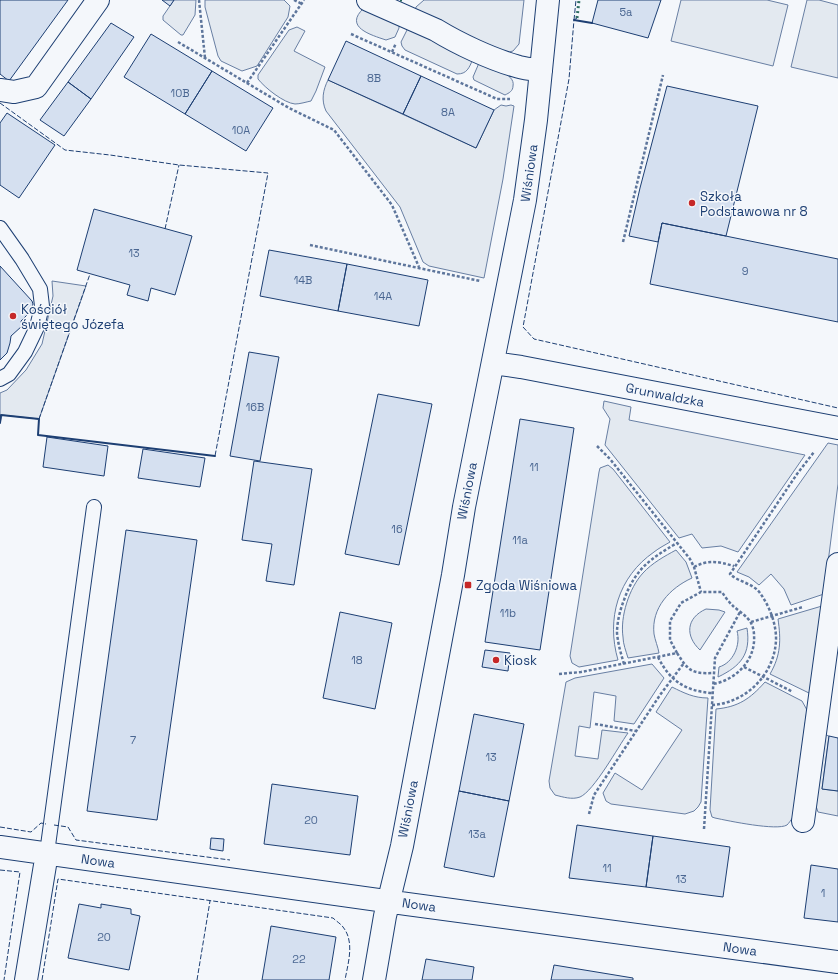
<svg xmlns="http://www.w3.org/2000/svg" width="838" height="980" viewBox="0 0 838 980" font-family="'Space Grotesk',sans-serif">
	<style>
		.green { fill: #e3e9f0; stroke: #687fa3 }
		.building { fill: #d5e0f0; stroke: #1d3f73 }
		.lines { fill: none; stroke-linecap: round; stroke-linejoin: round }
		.service-casing { stroke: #1d3f73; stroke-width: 16 }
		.minor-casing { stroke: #1d3f73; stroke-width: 24 }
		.path { stroke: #5e769c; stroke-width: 2.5; stroke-dasharray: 3 2; stroke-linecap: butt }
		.service { stroke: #f4f7fb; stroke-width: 14 }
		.minor { stroke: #f4f7fb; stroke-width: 22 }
		.hedge { stroke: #2c6c60; stroke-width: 3; stroke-dasharray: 2 3; stroke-linecap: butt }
		.fence { stroke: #1d3f73; stroke-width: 1; stroke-dasharray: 5 2; stroke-linecap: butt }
		.wall { stroke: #1d3f73; stroke-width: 2 }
		.poi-dot { fill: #c62828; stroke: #f4f7fb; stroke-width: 1.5 }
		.labels { text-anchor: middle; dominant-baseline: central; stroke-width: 3; stroke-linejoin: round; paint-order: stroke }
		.number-label { font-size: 11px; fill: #4b6792 }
		.street-label { font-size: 13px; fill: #1d3f73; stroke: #f4f7fb }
		.poi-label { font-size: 13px; fill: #1d3f73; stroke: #f4f7fb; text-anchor: start }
	</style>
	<rect width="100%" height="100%" fill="#f4f7fb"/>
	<path class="green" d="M174 0H196L195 15 183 35H181L163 20V16Z
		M205 0H284L290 6 288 17 257 66 242 71 221 61 218 56 205 7Z
		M424 0H524L519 44 513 51 505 53 415 11 416 7Z
		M681 0H767L788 5 773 66 671 41Z
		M807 0H819L838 5V78L791 67Z
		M364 8 399 23V28L395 37 386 40C371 35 343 27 364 8Z
		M297 27 305 31 294 51 325 67 316 91 311 101C306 102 300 104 295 104 284 103 265 88 258 79V75L289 30Z
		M408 28 473 59C469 68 467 74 457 74L405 50 402 46 401 42Z
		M479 63C488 67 516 73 513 86 513 91 509 93 505 95L474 80 473 77Z
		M328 80 476 148 494 110 501 105 506 106 511 105 514 106 503 179 484 278 429 266 423 262 400 207 326 111C321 100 323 90 328 80Z
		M52 281 86 286 39 419 2 415 0 423V393L7 390 26 370 42 344 53 296Z
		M604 401 631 407 629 420 805 455 738 552 721 546 702 548 692 534 679 538 605 445 610 419 603 408Z
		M828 443 838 445V484L824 594 791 605 784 589 771 574 759 585 749 577 737 572Z
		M608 465 613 469 670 542C665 545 659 548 654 552 618 577 606 619 618 660L579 667 572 663 570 656 599 472 600 468Z
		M676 550 686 562 692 578C670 588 651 608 654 634 655 640 658 647 659 653L628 658C626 651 623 644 623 637 620 617 629 588 643 573 652 563 665 556 676 550Z
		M822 606 811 694 770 674C781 655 781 640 778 619Z
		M706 609 719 610 725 612 700 650C685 636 686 618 706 609Z
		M747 628C751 654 741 666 718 677L719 667C733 663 741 645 737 631Z
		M652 664 664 678 634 724 614 721 616 696 594 692 590 728 579 726 575 756 598 759 602 730 628 733C618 747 594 791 580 797 572 800 563 797 555 795L550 788 549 781 566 682 575 678Z
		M765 682 802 701 807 710 793 817C791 820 789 823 787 825 777 831 729 821 715 818L712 817 710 810 716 709C738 707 750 699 765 682Z
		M672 687C684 693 694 698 708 698L701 802 698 807 694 811 685 814 611 804 606 801 603 793 615 773 642 790 682 730 656 712Z
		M821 733 829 736 822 789 838 791V816L818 812C809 789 818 758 821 733Z"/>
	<path class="building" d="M0 0H68L9 81 0 74Z
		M162 0H174L170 6Z
		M598 0H661L648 38 592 23Z
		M111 23 134 37 91 99 68 82Z
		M151 34 212 71 185 114 124 77Z
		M346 41 421 76 403 114 328 80Z
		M212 71 273 108 246 151 185 114Z
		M421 76 494 110 476 148 403 114Z
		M68 82 91 99 64 136 40 120Z
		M667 86 758 106 726 236 662 223 658 242 629 236 640 188Z
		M7 113 55 145 19 198 0 185V123Z
		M94 209 192 236 175 295 151 288 148 301 127 295 130 285 77 270Z
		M662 223 838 259V322L650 284Z
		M269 250 347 264 338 311 260 296Z
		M347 264 428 280 419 326 338 311Z
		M0 266 32 301 33 304 30 312 21 321 22 326 11 336 10 343 7 353 0 360Z
		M249 352 279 357 260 461 230 456Z
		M378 394 432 404 399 565 345 554Z
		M520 419 574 428 540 650 485 642Z
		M47 437 108 446 104 476 43 467Z
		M143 449 205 458 200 487 138 478Z
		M254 461 312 469 294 585 266 581 272 544 242 540Z
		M126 530 197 540 157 820 87 811Z
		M340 612 392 623 375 709 323 698Z
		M485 650 510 653 508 671 482 667Z
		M474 714 524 724 509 801 459 791Z
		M829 736 838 738V791L822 789Z
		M272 784 358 796 350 855 264 844Z
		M459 791 509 801 494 877 444 867Z
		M577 825 653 836 646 887 569 878Z
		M653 836 730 847 723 897 646 887Z
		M211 838 224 839 223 851 210 849Z
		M811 865 838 869V922L804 918Z
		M79 904 101 908V904L131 909V914L140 916 129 970 68 958Z
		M271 926 336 937 329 980H262Z
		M426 959 474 967 472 980H422Z
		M554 965 633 978V980H551Z"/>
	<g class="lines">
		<defs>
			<path id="service" d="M0 228 22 259 40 289 42 306 37 327 25 352 9 374 0 379
				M47 853 94 507"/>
			<path id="minor" d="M368 0 436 30C459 44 491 59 516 66 524 69 533 69 541 71
				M0 90 14 92 36 87 98 0
				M493 363 521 367 838 428
				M803 821 838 564
				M0 847 407 904 838 962
				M26 980 47 853
				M374 980 385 916 402 846 453 575 464 507 525 200 536 120 548 0"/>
		</defs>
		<use href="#service" class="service-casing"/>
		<use href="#minor" class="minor-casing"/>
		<path class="path" d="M199 0 205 58
			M294 0 302 4
			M351 34 497 99H510
			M178 42 289 108 334 130 392 205 419 267
			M392 52 396 43
			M247 83 304 0
			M623 242 663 75
			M310 245 480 281
			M597 446 610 459 690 559 694 567 701 592
			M694 567C709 559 719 562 734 566
			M751 622 803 607
			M677 653C688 670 691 674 713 673
			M658 657C670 681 685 691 712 693
			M624 664C621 654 618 644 617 633 617 622 620 610 624 600 635 569 650 559 677 543
			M744 667 793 692
			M559 674 581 672 677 653 670 640V621L681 603 701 592H722C725 597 729 602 733 606 739 611 748 617 751 623 753 627 754 631 754 635 756 660 736 680 713 684
			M712 705C747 703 777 672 776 636 775 620 769 606 760 593 753 583 738 582 730 574L797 474 814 452
			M595 724 636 731
			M589 814 594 795 660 695 684 663
			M704 829 715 658 740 612"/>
		<use href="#service" class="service"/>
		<use href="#minor" class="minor"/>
		<path class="hedge" d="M400 0H402
			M577 18 579 0"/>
		<path class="fence" d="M577 18 574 20 569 79 523 327 534 339 838 408
			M574 20 576 0
			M0 103 65 150 110 155 179 165 268 173 215 456
			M165 229 179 165
			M39 419 90 274
			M54 825 68 827 76 840 230 860
			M0 827 31 832 41 823 46 824
			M0 870 20 872 4 980
			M42 980 58 879 333 918C336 921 341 924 343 927 355 942 348 963 345 980
			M197 980 210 901"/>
		<path class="wall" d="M574 20 592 23
			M0 423 1 415 39 419 38 435 215 456"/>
	</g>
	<g class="poi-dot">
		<circle cx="692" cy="203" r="4"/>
		<circle cx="13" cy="316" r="4"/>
		<rect x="464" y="581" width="8" height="8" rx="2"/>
		<circle cx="496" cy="660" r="4"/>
	</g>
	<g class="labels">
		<g class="number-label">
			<text x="626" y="12">5a</text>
			<text x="374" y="78">8B</text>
			<text x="180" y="93">10B</text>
			<text x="448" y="112">8A</text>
			<text x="241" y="130">10A</text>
			<text x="134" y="253">13</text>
			<text x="745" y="271">9</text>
			<text x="303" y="280">14B</text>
			<text x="383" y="296">14A</text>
			<text x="255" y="407">16B</text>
			<text x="534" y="467">11</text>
			<text x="397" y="529">16</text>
			<text x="520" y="540">11a</text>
			<text x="508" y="613">11b</text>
			<text x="357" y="660">18</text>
			<text x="133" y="740">7</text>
			<text x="491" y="757">13</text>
			<text x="311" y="820">20</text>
			<text x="477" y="834">13a</text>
			<text x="607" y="868">11</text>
			<text x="681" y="879">13</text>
			<text x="823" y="893">1</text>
			<text x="104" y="937">20</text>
			<text x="299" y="959">22</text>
		</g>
		<g class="street-label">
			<text transform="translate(529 173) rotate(-82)">Wiśniowa</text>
			<text transform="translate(665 395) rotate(11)">Grunwaldzka</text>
			<text transform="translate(467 491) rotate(-79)">Wiśniowa</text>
			<text transform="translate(408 809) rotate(-79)">Wiśniowa</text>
			<text transform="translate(98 861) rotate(8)">Nowa</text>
			<text transform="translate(419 905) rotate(8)">Nowa</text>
			<text transform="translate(740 949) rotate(8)">Nowa</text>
		</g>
		<g class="poi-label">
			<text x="700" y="196">Szkoła<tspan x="700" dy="15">Podstawowa nr 8</tspan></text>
			<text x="21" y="309">Kościół<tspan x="21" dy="15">świętego Józefa</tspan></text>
			<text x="476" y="585">Zgoda Wiśniowa</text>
			<text x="504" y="660">Kiosk</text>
		</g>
	</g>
</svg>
